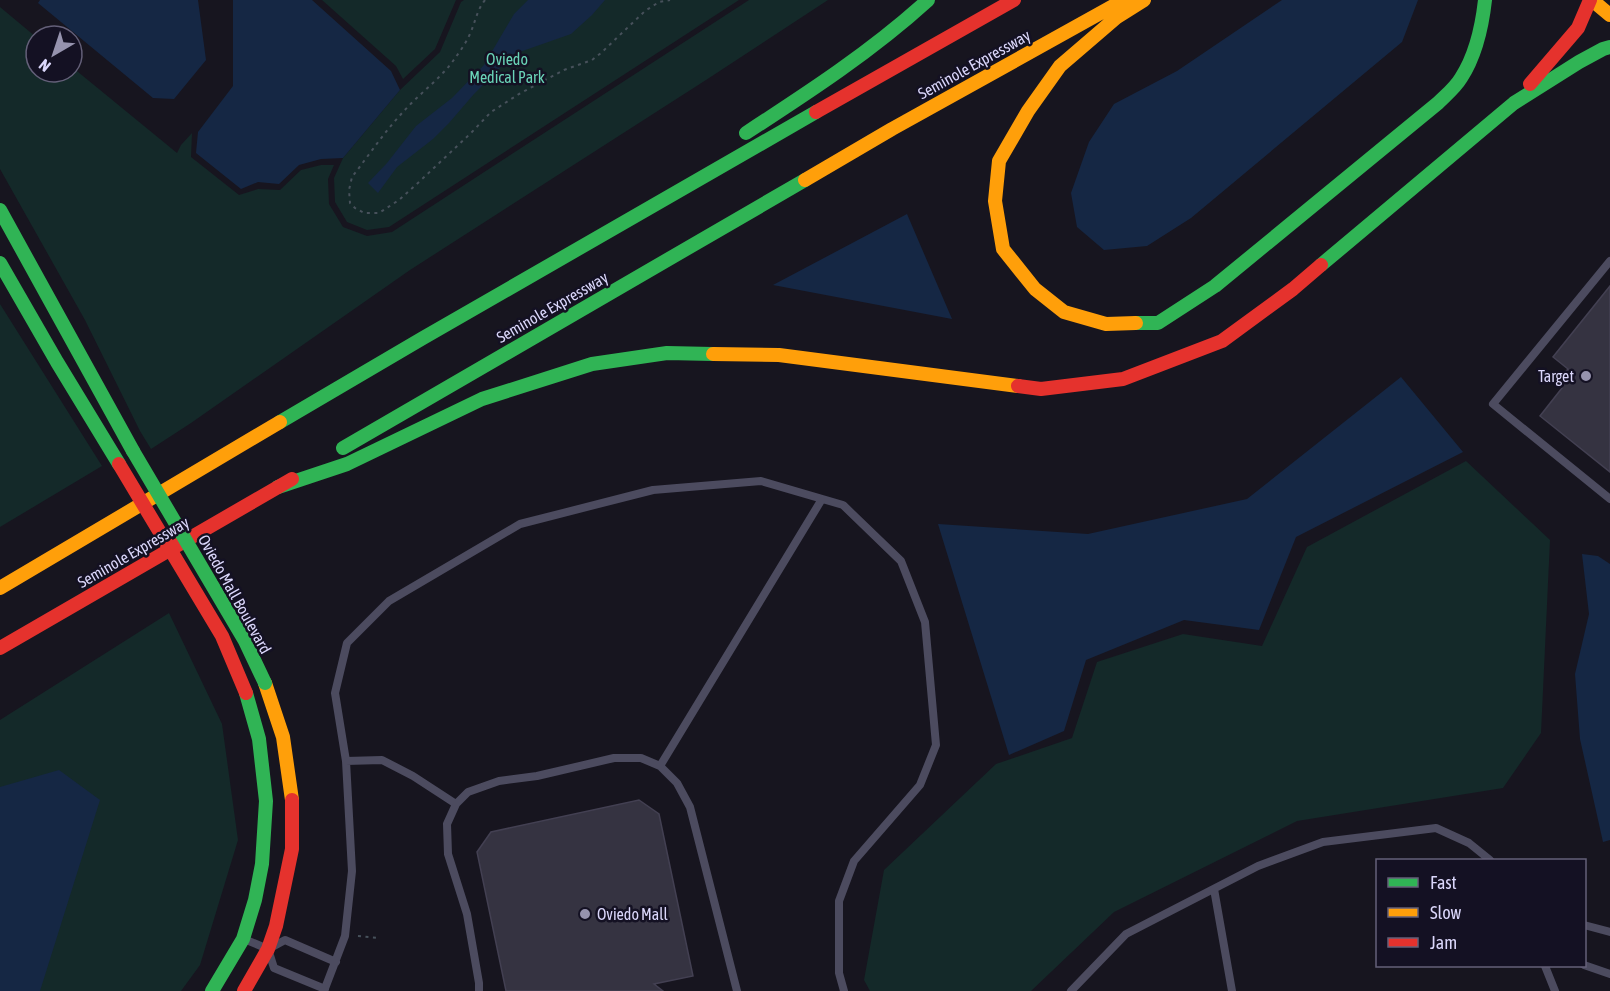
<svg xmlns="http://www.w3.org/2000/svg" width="1610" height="991" viewBox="0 0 1610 991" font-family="'Asap Condensed',sans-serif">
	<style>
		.green { fill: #142929 }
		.water { fill: #152744 }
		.building { fill: #353341; stroke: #434052; stroke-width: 1.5 }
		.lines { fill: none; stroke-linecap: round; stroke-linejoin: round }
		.path { stroke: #47515b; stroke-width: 2; stroke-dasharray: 3 4.5; stroke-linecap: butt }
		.lane { stroke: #4c4b5f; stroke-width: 8 }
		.fast { stroke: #30b455; stroke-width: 14 }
		.slow { stroke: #ff9f0a; stroke-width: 14 }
		.jam { stroke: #e5322d; stroke-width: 14 }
		.fast-bridge { stroke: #30b455; stroke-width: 14 }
		.jam-bridge { stroke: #e5322d; stroke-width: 14 }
		.poi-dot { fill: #9693ae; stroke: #141123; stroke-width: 2 }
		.labels { text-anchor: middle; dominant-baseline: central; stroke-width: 5; stroke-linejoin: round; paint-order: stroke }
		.park-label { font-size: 16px; fill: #6ad4b8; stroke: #141123 }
		.street-label { font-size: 16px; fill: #dbd7fb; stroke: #141123 }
		.poi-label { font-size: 16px; fill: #dbd7fb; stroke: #141123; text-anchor: end }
	</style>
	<rect width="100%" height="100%" fill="#17151f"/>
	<path class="green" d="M322 0H456L435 49 403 79 396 66Z
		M464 0H739L389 227 367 230 347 222 335 202 334 178 343 158 400 90 440 52 461 2Z
		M749 0H828L706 80 410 270 191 423 151 449 140 431 85 320 0 169V7L36 37V72H72V67L177 153 181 145 192 133 191 157 239 195 258 189 280 190 301 170 321 165H334L328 179 329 204 343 227 367 236 392 232Z
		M0 304 102 466 0 527Z
		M1466 461 1550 540 1541 733 1503 788 1297 821 1114 912 1031 991H870L864 980 884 870 996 764 1072 738 1097 662 1183 634 1262 646 1307 547Z
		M169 613 222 724 238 840 200 965 181 991H0V720Z"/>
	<path class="water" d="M40 0H198L206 60 174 99 153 98 38 3Z
		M233 0H312L391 71 400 90 343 158 321 159 299 165 279 184 258 182 241 189 196 153 198 132 233 86Z
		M528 0H605L592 15 571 34 514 54 474 94 449 123 433 139 397 167 378 193 368 183 387 163 416 126 452 98 484 65 514 14Z
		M1282 0H1418L1402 42 1191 218 1147 246 1104 250 1077 227 1071 193 1089 142 1114 104 1177 71Z
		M907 214 952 319 773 285Z
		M1401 377 1463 452 1296 537 1259 630 1184 620 1086 660 1064 731 1009 755 938 524 1088 534 1247 499Z
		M1582 554 1598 556 1610 564V840L1603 842 1580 739 1575 674 1589 614Z
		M59 770 100 800 40 991H0V787Z"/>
	<path class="building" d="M1610 286V472L1540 416 1562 388 1556 383 1568 369 1553 357Z
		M639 800 659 814 693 976 654 984 663 991H506L477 852 491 832Z"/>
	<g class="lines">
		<path class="path" d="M485 0C476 11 475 25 468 38 464 46 458 54 453 61 439 80 419 94 404 111 385 131 369 155 352 177L349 190 350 203 355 208 364 213H379L399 200 420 181 471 133 491 112 519 94 564 70 592 60 601 53 645 11 659 2 670 0
			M358 936 378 938"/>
		<path class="lane" d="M1610 261 1493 404 1610 499
			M346 761 382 760 413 776 456 804
			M660 766 822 499
			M1214 889 1232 991
			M1584 925 1610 932
			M244 939 268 949 274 968 325 989
			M274 946 285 940 336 962
			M1584 965 1610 974
			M1545 966 1555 991
			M324 991 345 936 352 871 346 761 335 693 347 643 389 601 520 524 653 490 761 481 843 505 901 561 925 622 936 745 920 785 854 861 839 901V973L844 991
			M479 991V983L467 914 448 854 447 824 456 804 468 792 499 781 537 776 614 758H641L660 766 677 783 690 807 737 991
			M1071 991 1126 934 1258 866 1323 842 1436 828 1469 843 1490 860"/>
		<path class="fast" d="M746 133C809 92 872 51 928 0
			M0 210 133 451
			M0 263 57 362 119 464
			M1321 265 1514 103 1579 62 1603 49 1610 47
			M1136 323H1158L1215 286 1438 103C1446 95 1455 88 1461 78 1476 55 1482 27 1485 0
			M280 422 423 338 816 112
			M343 448 805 180
			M278 487 347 464 482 399 592 364 667 353 713 354
			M212 991 243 939 255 900 262 864 266 801 259 739 246 693"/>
		<path class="slow" d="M1592 0 1610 15
			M805 180 892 129 1124 0
			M1136 323 1106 324 1064 312 1035 289 1003 249 995 201 999 161 1028 111 1060 66 1117 17 1144 0
			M713 354 779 355 1018 386
			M0 588 280 422
			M265 683 283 737 292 800"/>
		<path class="jam" d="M1530 84 1578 28 1590 0
			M816 112 1014 0
			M1018 386 1041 389 1123 379 1222 341 1293 289 1321 265
			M0 648 292 479
			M244 991 268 949 276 926 292 849V800"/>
		<path class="fast-bridge" d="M133 451 245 641 265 683"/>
		<path class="jam-bridge" d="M119 464 222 636 246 693"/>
	</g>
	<g class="poi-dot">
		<circle cx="1586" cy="376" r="6"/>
		<circle cx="585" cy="914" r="6"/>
	</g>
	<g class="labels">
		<g class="park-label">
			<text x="507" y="59">Oviedo<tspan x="507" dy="18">Medical Park</tspan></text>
		</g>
		<g class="street-label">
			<text transform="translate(974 64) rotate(-29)">Seminole Expressway</text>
			<text transform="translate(552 307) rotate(-30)">Seminole Expressway</text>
			<text transform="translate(133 552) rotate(-30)">Seminole Expressway</text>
			<text transform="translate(235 594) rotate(61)">Oviedo Mall Boulevard</text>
		</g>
		<g class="poi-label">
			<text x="1574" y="376">Target</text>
			<text x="597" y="914" text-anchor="start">Oviedo Mall</text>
		</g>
	</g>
	<rect x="1376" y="859" width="210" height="108" fill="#141123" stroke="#646079" stroke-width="1.5"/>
	<rect x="1388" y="878" width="30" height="9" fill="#30b455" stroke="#646079" stroke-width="1.5"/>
	<text x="1430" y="889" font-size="18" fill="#dbd7fb">Fast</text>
	<rect x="1388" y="908" width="30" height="9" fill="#ff9f0a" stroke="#646079" stroke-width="1.5"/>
	<text x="1430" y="919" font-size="18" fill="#dbd7fb">Slow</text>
	<rect x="1388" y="938" width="30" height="9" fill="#e5322d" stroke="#646079" stroke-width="1.5"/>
	<text x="1430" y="949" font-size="18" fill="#dbd7fb">Jam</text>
	<g transform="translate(54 54) rotate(219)"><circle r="28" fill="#141123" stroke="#646079" stroke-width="1.5"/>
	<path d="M0-4.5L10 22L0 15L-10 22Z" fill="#9693ae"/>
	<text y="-9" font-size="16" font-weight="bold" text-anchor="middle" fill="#dbd7fb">N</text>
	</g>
</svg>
